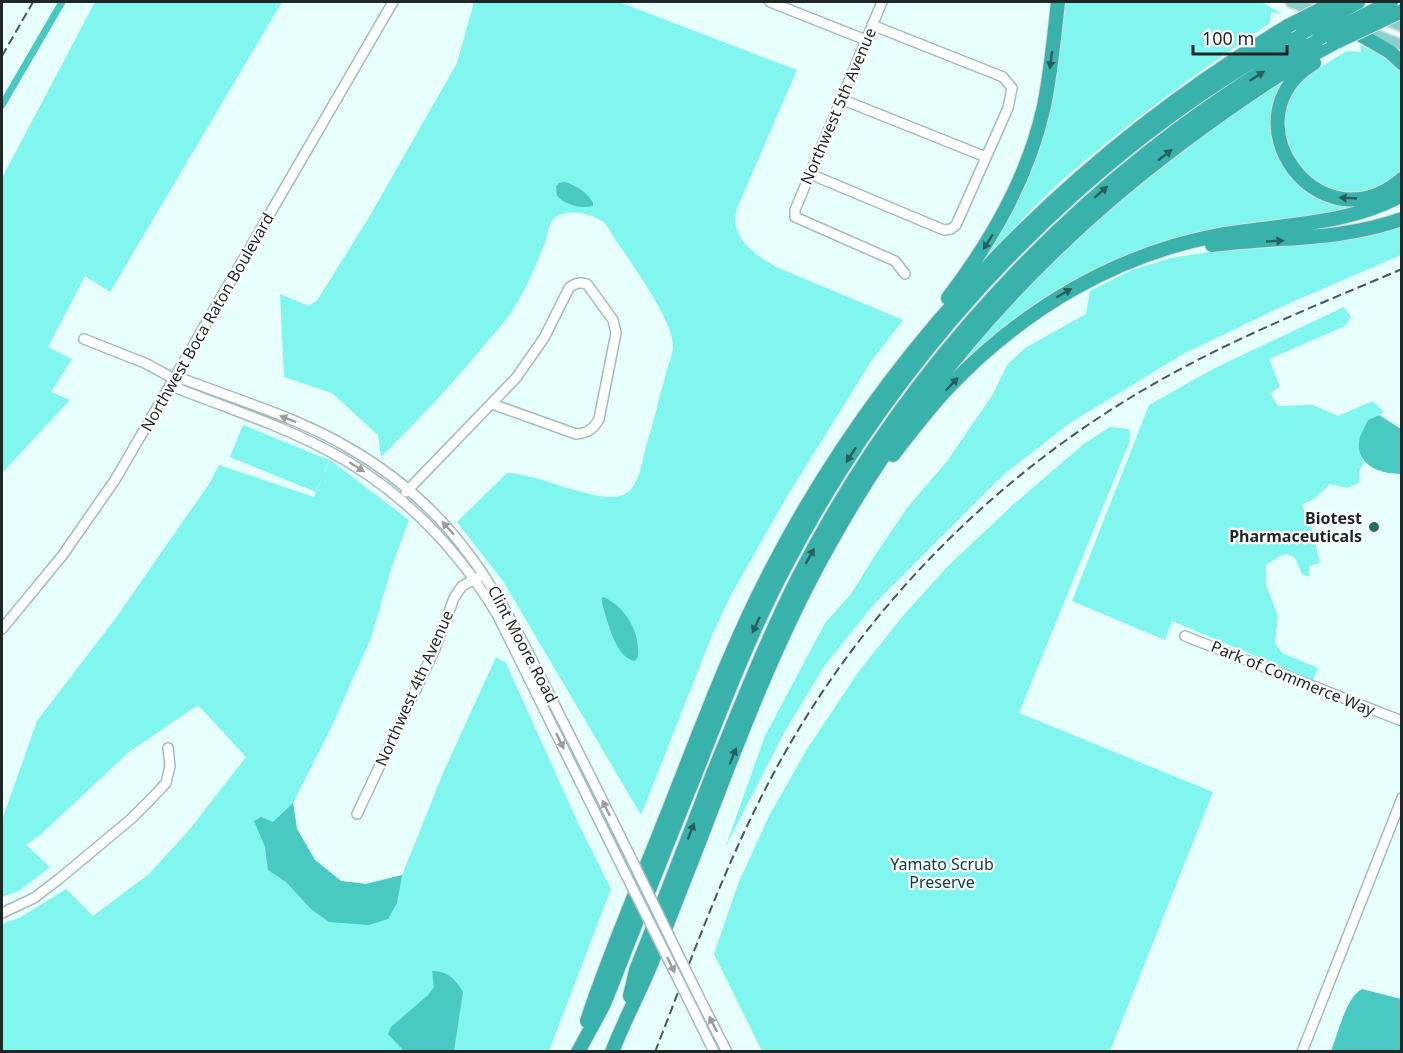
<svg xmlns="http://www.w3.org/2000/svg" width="1403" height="1053" viewBox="0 0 1403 1053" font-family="'Noto Sans',sans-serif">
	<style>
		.green { fill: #80f6ef }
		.water { fill: #4ac8c2 }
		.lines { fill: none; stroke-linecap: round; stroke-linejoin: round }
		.canal { stroke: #4ac8c2; stroke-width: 7 }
		.minor-casing { stroke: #a1bebc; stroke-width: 12 }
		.major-casing { stroke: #dbdcdc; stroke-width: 14 }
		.highway-casing { stroke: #dbdcdc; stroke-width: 16 }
		.minor { stroke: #fff; stroke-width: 9 }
		.major { stroke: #89d1cd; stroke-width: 10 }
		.highway { stroke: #3ab2ac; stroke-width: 14 }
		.rail { stroke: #495755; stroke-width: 2; stroke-dasharray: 9 4.5; stroke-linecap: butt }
		.minor-bridge-casing { stroke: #a1bebc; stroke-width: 12; stroke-linecap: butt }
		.highway-bridge-casing { stroke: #dbdcdc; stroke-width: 16; stroke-linecap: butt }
		.minor-bridge { stroke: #fff; stroke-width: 9 }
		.highway-bridge { stroke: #3ab2ac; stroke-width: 14 }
		.oneway { fill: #285f5c }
		.oneway2 { fill: #999e9d }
		.poi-dot { fill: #226d69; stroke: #fff; stroke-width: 2 }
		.labels { text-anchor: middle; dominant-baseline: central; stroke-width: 4.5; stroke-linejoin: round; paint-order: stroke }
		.street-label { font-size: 16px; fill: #1c2726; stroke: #fff }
		.poi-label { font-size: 16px; font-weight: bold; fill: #1c2726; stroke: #fff; text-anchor: end }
		.park-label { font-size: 16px; fill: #04403e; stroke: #fff }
	</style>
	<rect width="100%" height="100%" fill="#e7fffd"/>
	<path class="green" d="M95 2H282L110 292 85 276 48 347 72 359 51 392 70 400 2 473V178Z
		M474 2H619L797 70 737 208C736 214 734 222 736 227 742 247 760 257 776 267L903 320 872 360 786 498 731 595 713 633 641 815 503 581 457 522 507 473C538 473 598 505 623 495 640 488 642 459 647 443 654 420 660 396 666 373 668 364 673 354 673 346 672 315 622 252 605 223 592 214 568 207 554 219 548 224 549 232 546 240 537 262 528 286 515 306 506 322 493 335 481 349 450 387 416 422 381 457L378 435 332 393 284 377 280 294 309 306 318 299 368 219 457 63Z
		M1061 2H1262L1282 14 1271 12 1270 23C1197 73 1125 124 1059 183 1030 209 1005 238 980 266L977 264 1032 158Z
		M1360 45 1395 61 1402 70V173L1358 196 1326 188 1304 174 1286 146 1284 115 1296 85 1304 77 1347 51 1361 52Z
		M1290 73 1293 76 1276 143 1280 159 1296 181 1306 189 1324 198 1401 186V190L1364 207 1132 254 951 378 948 375 997 317 1063 249 1182 146Z
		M1401 224V255L1283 306 1183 354 1070 423 1003 475 875 603 825 665 785 731 725 848 765 736 825 623 851 594 874 557 907 508 948 460 993 394 1007 365 1025 348 1086 314 1090 291 1132 270 1171 258 1234 248 1303 245 1332 241Z
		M1344 307 1351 317 1345 326 1269 359 1280 387 1270 393 1278 406 1313 405 1338 416 1373 401 1384 412 1368 420 1360 454 1364 463 1359 471V483L1347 488 1330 484 1315 498 1302 505 1312 529 1320 563 1309 566V577L1302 574 1295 558 1287 554 1280 556 1266 565V585L1278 616 1275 643 1282 653 1318 668 1313 680 1172 621 1165 640 1072 601 1149 405 1213 369Z
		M243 425 329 460 316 492 230 457Z
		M1110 427 1129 429 1130 434 1129 443 1019 713 1213 792 1110 1051H762L714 954 738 884 769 816 807 749 857 674 902 617 948 566 1015 503 1085 443Z
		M330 460 409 520 392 566 371 638 330 730 293 803 297 829 315 860 341 881 366 884 402 875 444 771 496 657 506 663 578 823 611 889 549 1051H2V924L21 917 66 889 93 916 149 874 190 829 246 757 198 705 129 752 40 835 26 845 50 867 19 891 2 897V820L37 721 115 619 209 484 219 465 314 497Z"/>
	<path class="water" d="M565 182C577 186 587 192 593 203V206C580 209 566 205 557 196L556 186 559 183Z
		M1379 415 1401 429V474C1380 474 1353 465 1360 437 1362 432 1365 426 1368 420Z
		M604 597C627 609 640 632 638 657L635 661C615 658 607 619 602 603V598Z
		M293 803 297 829 315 860 341 881 366 884 402 875 397 903 388 919 369 925 329 922 311 909 286 882 268 870 265 847 254 821 261 817 273 822Z
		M432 971C447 970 456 980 463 992L454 1051H404L388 1034 391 1027 428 995 434 987Z
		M1362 989 1401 999V1051H1331C1338 1034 1346 997 1362 989Z"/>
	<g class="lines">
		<path class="canal" d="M2 105 62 2"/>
		<defs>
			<path id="minor" d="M770 2 866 40
				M882 2 795 210V217L895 261 905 274
				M841 99 986 157
				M810 174 944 230 951 229 956 225 1008 108 1012 88 1003 77 872 25
				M84 339 147 364 174 379 186 380C240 401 299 418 349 448 459 511 501 597 555 706 581 757 607 809 632 860
				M174 379 179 389C227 408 277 424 323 448 397 486 455 544 498 616L626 875
				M406 492 516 378 544 338 569 288C575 283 579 282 587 284L613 320 616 333 599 419C593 430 587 433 576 434L492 404
				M2 629 62 556 115 480 393 2
				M1185 636 1402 721
				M357 814 435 649 454 598 462 586 479 577
				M2 913 34 898 59 879 131 819 152 798 166 783 170 766 168 748
				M699 997 727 1052
				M694 1011 714 1052
				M1302 1052 1402 798"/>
			<path id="major" d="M1291 2 1320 13
				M1346 4 1402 26
				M1360 29 1402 45"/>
			<path id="highway" d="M1347 27 1390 52 1402 63
				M1314 63C1224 118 1319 250 1402 179
				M1212 245C1280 236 1335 242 1402 219
				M948 298C992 240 1028 178 1044 106 1051 72 1054 36 1058 2
				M893 455C911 432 928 409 948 388 1023 309 1117 253 1225 234 1284 224 1348 225 1402 195
				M630 996 636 970C662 906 687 841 712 776 739 710 765 644 797 580 912 354 1098 161 1319 38
				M587 1021C609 954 638 888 664 822 698 737 729 650 772 568 889 343 1070 157 1288 26
				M578 1052 604 1004C634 928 664 851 695 775 723 704 750 633 786 565 902 344 1083 151 1303 32
				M612 1052C622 1026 635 1001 646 976 662 939 676 900 691 863 731 760 769 655 822 558 910 395 1031 256 1179 145 1228 108 1279 72 1334 43"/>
		</defs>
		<use href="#minor" class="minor-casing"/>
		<use href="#major" class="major-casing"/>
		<use href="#highway" class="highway-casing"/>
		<use href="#minor" class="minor"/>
		<use href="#major" class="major"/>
		<use href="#highway" class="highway"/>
		<path class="rail" d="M2 56 33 2
			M655 1052C691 960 724 867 770 780 855 618 987 481 1145 389 1226 341 1315 306 1402 269"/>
		<defs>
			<path id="minor-bridge" d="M632 860 699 997
				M626 875 694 1011"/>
			<path id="highway-bridge" d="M1288 26 1335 2
				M1303 32 1358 2
				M1319 38 1391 2
				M1334 43 1402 11"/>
		</defs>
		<use href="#minor-bridge" class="minor-bridge-casing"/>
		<use href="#highway-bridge" class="highway-bridge-casing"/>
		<use href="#minor-bridge" class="minor-bridge"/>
		<use href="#highway-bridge" class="highway-bridge"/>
	</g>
	<defs><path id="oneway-solid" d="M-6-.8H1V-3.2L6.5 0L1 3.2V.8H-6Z" transform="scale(1.5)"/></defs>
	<g class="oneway">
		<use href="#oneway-solid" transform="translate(1051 60) rotate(97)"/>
		<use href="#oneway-solid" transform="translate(1257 76) rotate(-33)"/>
		<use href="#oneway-solid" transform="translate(1165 155) rotate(-38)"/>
		<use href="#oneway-solid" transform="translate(1101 192) rotate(-41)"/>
		<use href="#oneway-solid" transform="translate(1348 198) rotate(-177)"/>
		<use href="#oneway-solid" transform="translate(1275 241) rotate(-3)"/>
		<use href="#oneway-solid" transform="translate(988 242) rotate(122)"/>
		<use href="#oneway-solid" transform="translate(1064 293) rotate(-30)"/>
		<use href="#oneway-solid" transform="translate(952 384) rotate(-46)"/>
		<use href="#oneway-solid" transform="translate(851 455) rotate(123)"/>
		<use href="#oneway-solid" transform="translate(810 556) rotate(-61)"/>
		<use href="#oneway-solid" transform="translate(756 625) rotate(115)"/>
		<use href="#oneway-solid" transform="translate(733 756) rotate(-68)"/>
		<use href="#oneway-solid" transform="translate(691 831) rotate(-69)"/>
	</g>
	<g class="oneway2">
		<use href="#oneway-solid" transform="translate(288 419) rotate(-159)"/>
		<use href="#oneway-solid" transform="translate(357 467) rotate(32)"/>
		<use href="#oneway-solid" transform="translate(448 528) rotate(-132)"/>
		<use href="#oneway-solid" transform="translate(560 741) rotate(64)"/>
		<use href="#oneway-solid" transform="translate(606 808) rotate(-116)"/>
		<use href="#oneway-solid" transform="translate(671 965) rotate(64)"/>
		<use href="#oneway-solid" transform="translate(713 1024) rotate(-117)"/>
	</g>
	<circle class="poi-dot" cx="1374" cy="527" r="6"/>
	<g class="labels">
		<g class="street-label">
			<text transform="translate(838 106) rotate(-67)">Northwest 5th Avenue</text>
			<text transform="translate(207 322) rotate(-60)">Northwest Boca Raton Boulevard</text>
			<text transform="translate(523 644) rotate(62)">Clint Moore Road</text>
			<text transform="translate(1293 678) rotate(22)">Park of Commerce Way</text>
			<text transform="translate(414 688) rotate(-66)">Northwest 4th Avenue</text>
		</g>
		<g class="poi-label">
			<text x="1362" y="518">Biotest<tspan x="1362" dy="18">Pharmaceuticals</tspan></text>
		</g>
		<g class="park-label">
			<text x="942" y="864">Yamato Scrub<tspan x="942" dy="18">Preserve</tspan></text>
		</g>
	</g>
	<rect width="1403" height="1053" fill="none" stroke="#1c2726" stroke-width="6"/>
	<path d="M1193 45v9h94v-9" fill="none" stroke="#1c2726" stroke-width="3"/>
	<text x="1202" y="45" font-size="18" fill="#1c2726" stroke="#ffffff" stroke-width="4.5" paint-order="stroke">100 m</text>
</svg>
